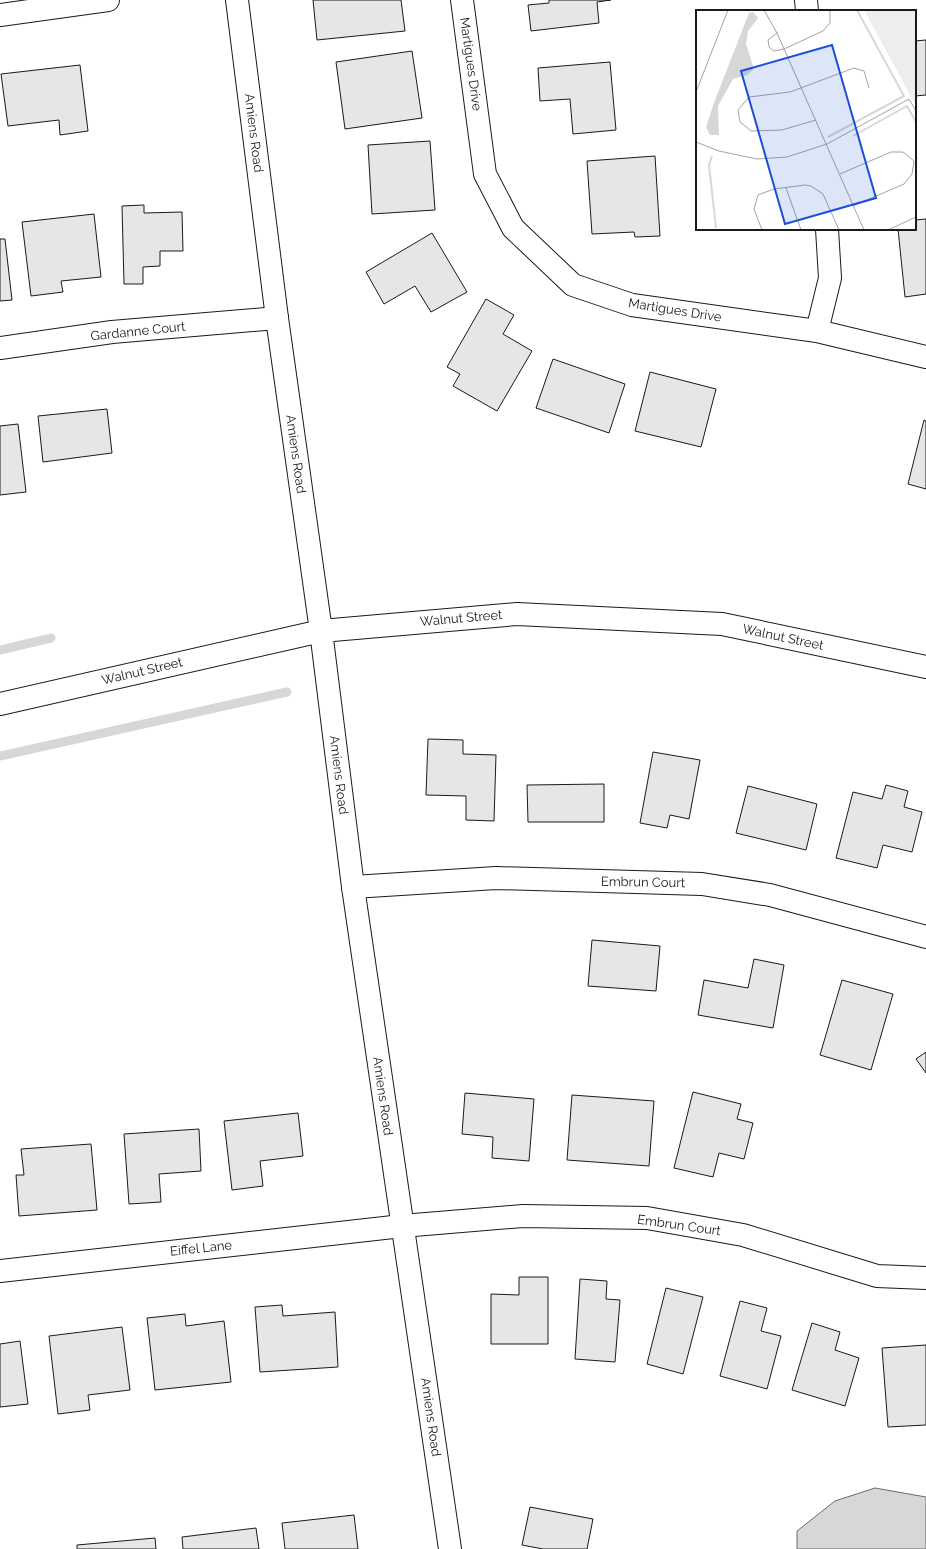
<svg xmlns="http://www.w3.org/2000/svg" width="926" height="1549" viewBox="0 0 926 1549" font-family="Raleway,sans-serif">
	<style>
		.water { fill: #d7d7d7; stroke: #6a6a6a }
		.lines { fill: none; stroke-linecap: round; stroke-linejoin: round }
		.stream { stroke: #d7d7d7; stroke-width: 9 }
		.building { fill: #e6e6e6; stroke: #1a1a1a }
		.street-casing { stroke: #1a1a1a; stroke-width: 24 }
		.secondary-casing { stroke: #1a1a1a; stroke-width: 24 }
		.street { stroke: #fff; stroke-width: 22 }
		.secondary { stroke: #fff; stroke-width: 22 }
		.labels { text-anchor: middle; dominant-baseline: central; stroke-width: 3; stroke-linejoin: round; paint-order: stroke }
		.street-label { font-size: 13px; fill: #1a1a1a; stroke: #fff }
		.inset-river { fill: none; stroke: #d7d7d7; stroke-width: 2 }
		.inset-road { fill: none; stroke: #a3a3a3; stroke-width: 1 }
		.view { fill: #1d4ed8; fill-opacity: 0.15; stroke: #1d4ed8; stroke-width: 2 }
		.inset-edge { fill: none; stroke: #1a1a1a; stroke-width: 2 }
	</style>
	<rect width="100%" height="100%" fill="#fff"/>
	<path class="water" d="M875 1488 926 1497V1549H797V1531L835 1501Z"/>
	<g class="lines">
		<path class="stream" d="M0 650 51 638
			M0 756 287 692"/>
	</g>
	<path class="building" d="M313 0H401L405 31 317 40Z
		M549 0H611L597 2 599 23 531 31 528 5 549 3Z
		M926 40V95L915 96V41Z
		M412 51 422 118 345 129 336 62Z
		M610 62 616 130 573 134 570 99 540 101 538 68Z
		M80 65 88 131 60 135 59 120 8 126 1 74Z
		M430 141 435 210 372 214 368 145Z
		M655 156 660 236 635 237 634 232 592 234 587 161Z
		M144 205V213L182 212 183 251H160V266L143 267V284H124L122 206Z
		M94 214 101 277 61 281 63 292 31 296 22 222Z
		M926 219V294L905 297 898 229H915V220Z
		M432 233 467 292 431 312 415 286 384 304 366 272Z
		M0 239H5L12 300 0 301Z
		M486 299 514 315 503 334 532 351 497 411 453 386 460 374 447 367Z
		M553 359 625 384 609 433 536 408Z
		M650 372 716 389 701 447 635 431Z
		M107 409 112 453 43 462 38 416Z
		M924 420 926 421V489L908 484Z
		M18 424 26 492 0 495V426Z
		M428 739 463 740V754L496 755 494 821 466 820V796L426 795Z
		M653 752 700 760 689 819 670 815 667 828 640 823Z
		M604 784V822H528L527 785Z
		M886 785 908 791 904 807 922 812 912 852 883 845 877 868 836 858 853 792 882 799Z
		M748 786 817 804 806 850 736 833Z
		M592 940 660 946 656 991 588 986Z
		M754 959 784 965 773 1028 698 1015 704 980 748 988Z
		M842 980 893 994 871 1070 820 1055Z
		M926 1052V1073L916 1059Z
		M693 1092 741 1104 737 1119 753 1123 744 1159 719 1153 713 1177 674 1168Z
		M465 1093 534 1099 529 1161 492 1158 493 1137 462 1134Z
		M572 1095 654 1101 649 1166 567 1160Z
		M298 1113 303 1156 260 1161 263 1186 232 1190 224 1121Z
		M199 1129 201 1171 159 1174 161 1202 129 1204 124 1134Z
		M91 1144 97 1210 19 1216 16 1175H24L21 1149Z
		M519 1277H548V1344H491V1294L519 1295Z
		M580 1279 607 1281 606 1299 620 1300 615 1362 575 1359Z
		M666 1288 703 1297 683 1374 647 1364Z
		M740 1301 767 1308 761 1331 781 1336 767 1389 720 1376Z
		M282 1305 283 1316 335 1312 338 1367 260 1372 255 1307Z
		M185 1314 186 1326 224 1321 231 1382 155 1390 147 1318Z
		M812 1323 840 1332 835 1350 859 1358 845 1406 792 1390Z
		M122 1327 130 1390 88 1395 90 1410 58 1414 49 1336Z
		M20 1341 28 1404 0 1407V1344Z
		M926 1345V1425L888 1427 882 1348Z
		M530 1507 593 1519 587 1549H543L522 1545Z
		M354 1515 358 1549H285L282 1523Z
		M256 1528 259 1549H183L182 1537Z
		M155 1538 156 1549H77V1545Z"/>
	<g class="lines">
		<defs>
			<path id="street" d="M462 0 485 174 513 228 573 285 632 305 817 331 926 357
				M806 0 807 11
				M0 15 108 0
				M817 331 830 278 827 229
				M0 348 112 332 277 318
				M353 887 496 878 702 884 770 895 926 937
				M0 1271 402 1226 523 1216 647 1218 743 1235 877 1276 926 1278"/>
			<path id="secondary" d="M237 0 277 318 321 631 353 887 450 1549
				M0 704 321 631 517 614 722 624 926 667"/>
		</defs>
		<use href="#street" class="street-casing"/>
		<use href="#secondary" class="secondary-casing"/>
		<use href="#street" class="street"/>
		<use href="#secondary" class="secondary"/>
	</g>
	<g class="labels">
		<g class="street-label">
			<text transform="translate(471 64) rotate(82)">Martigues Drive</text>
			<text transform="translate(254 133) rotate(83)">Amiens Road</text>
			<text transform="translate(675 310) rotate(9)">Martigues Drive</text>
			<text transform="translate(138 331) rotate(-6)">Gardanne Court</text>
			<text transform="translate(296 454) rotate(82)">Amiens Road</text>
			<text transform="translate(461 618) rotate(-5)">Walnut Street</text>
			<text transform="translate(783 637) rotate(12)">Walnut Street</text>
			<text transform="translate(142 671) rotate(-13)">Walnut Street</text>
			<text transform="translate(339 775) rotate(83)">Amiens Road</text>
			<text transform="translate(643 882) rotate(1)">Embrun Court</text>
			<text transform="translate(383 1096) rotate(82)">Amiens Road</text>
			<text transform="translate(679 1225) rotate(8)">Embrun Court</text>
			<text transform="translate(201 1248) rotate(-6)">Eiffel Lane</text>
			<text transform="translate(431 1417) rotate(82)">Amiens Road</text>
		</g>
	</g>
	<g transform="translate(696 10)">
		<rect width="220" height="220" fill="#fff"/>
		<path d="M168 0H220V96L198 55Z" fill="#ededed"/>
		<path d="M57 2 62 8 52 21 50 34 58 59 51 65 37 69 22 96 23 125H14L10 117 19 90 53 3Z" fill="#d7d7d7"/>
		<path class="inset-river" d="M157 126 211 96 220 112M132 127 208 86 161 0M16 146 13 155 20 218"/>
		<path class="inset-road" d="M68 0 81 23 168 220M81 23 72 30 73 37 78 41 88 39 127 21 134 13V0M0 82 32 0M120 110 86 120 55 121 44 112 42 100 53 87 94 82 158 58 168 61 173 78M0 132 23 141 61 149 91 147 131 134 213 89 220 101M144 164 195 142H207L218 151 216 164 208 174 157 196M90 178 105 220M66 220 58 199 62 185 78 179 109 175 115 176 127 184 143 220M192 220 220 207"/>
		<path class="view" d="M136 35 180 188 89 214 45 61Z"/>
		<rect width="220" height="220" class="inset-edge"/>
	</g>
</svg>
